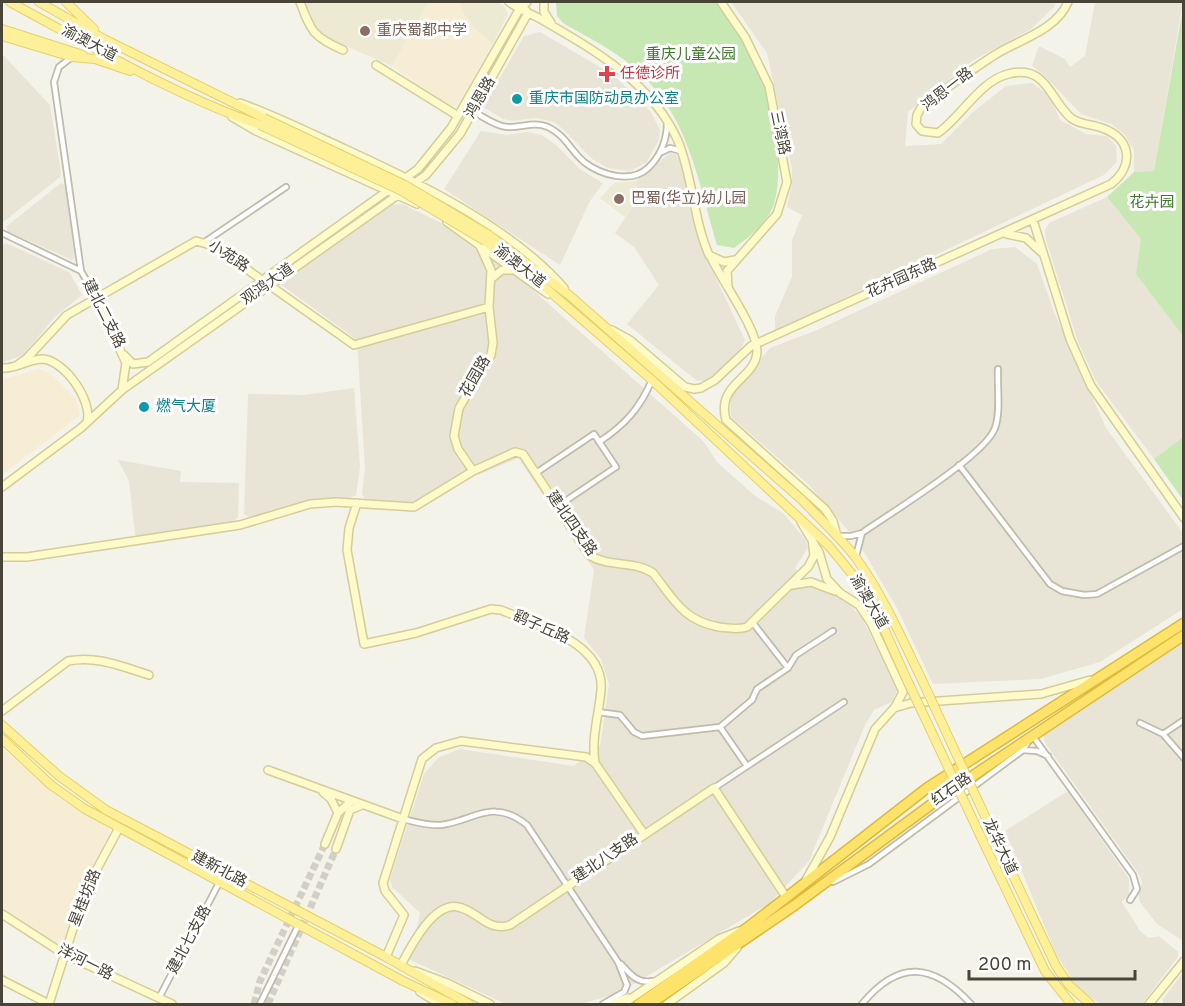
<svg xmlns="http://www.w3.org/2000/svg" width="1185" height="1006" viewBox="0 0 1185 1006" font-family="Overpass,'Noto Sans SC',sans-serif">
	<style>
		.residential { fill: #e8e5d7 }
		.commercial { fill: #f6edd4 }
		.education { fill: #edead3 }
		.green { fill: #c7e8b2 }
		.lines { fill: none; stroke-linecap: round; stroke-linejoin: round }
		.secondary-tunnel { stroke: #d2d0c5; stroke-width: 7; stroke-dasharray: 7 3.5; stroke-linecap: butt }
		.street-casing { stroke: #c0bcab; stroke-width: 8 }
		.secondary-casing { stroke: #d4cd99; stroke-width: 10 }
		.primary-casing { stroke: #e4d167; stroke-width: 10 }
		.highway-casing { stroke: #ddba3a; stroke-width: 12 }
		.street { stroke: #fff; stroke-width: 4.5 }
		.secondary { stroke: #fefac9; stroke-width: 7 }
		.primary { stroke: #fef098; stroke-width: 8 }
		.highway { stroke: #fde36b; stroke-width: 9 }
		.primary-bridge-casing { stroke: #e4d167; stroke-width: 10; stroke-linecap: butt }
		.primary-bridge { stroke: #fef098; stroke-width: 8 }
		.education-dot { fill: #8d6e63; stroke: #fff; stroke-width: 2 }
		.health-dot { fill: #e0444e; stroke: #fff; stroke-width: 2 }
		.culture-dot { fill: #0f9aa8; stroke: #fff; stroke-width: 2 }
		.labels { text-anchor: middle; dominant-baseline: central; stroke-width: 6; stroke-linejoin: round; paint-order: stroke }
		.education-label { font-size: 15px; fill: #785e54; stroke: #fff; text-anchor: start }
		.street-label { font-size: 15px; fill: #484437; stroke: #fff }
		.park-label { font-size: 15px; fill: #3c7a2a; stroke: #fff }
		.health-label { font-size: 15px; fill: #be3a42; stroke: #fff; text-anchor: start }
		.culture-label { font-size: 15px; fill: #0d838f; stroke: #fff; text-anchor: start }
	</style>
	<rect width="100%" height="100%" fill="#f4f3e9"/>
	<path class="residential" d="M731 2H1055V6L1031 29 972 61 908 112 905 146 941 144 973 112 1006 86 1032 83 1050 96 1060 120 1086 134 1107 136 1116 146 1117 162 1104 175 775 331V316L792 277V240L802 215 787 207 792 183V169L767 53Z
		M1095 2H1183L1154 171 1134 172V150L1124 134 1111 124 1081 114 1043 74 1032 66 1039 46 1065 59 1070 67 1085 56Z
		M540 32 600 67 620 81 651 112 660 130 659 140 646 163 630 171 608 168 592 159 564 130 554 122 535 118 513 121 503 119 483 107 524 36Z
		M2 54 50 105 61 172 60 177 2 223Z
		M481 131 507 135 527 132 542 135 556 145 581 170 603 183 590 201 560 265 444 189Z
		M670 153 676 154 684 169 699 242 745 340 742 347 719 372 704 381H697L627 324 659 285 634 247 615 233 639 197 636 181Z
		M61 183 65 185 75 257 72 260 7 231V226Z
		M1107 197 1141 239 1137 274 1183 336V437L1154 459 1096 381 1078 342 1046 240 1045 230 1049 223Z
		M402 204 454 229 496 257 703 441 717 462 755 496 783 513 805 539 808 548 795 568 807 585 835 595 852 607 861 617 898 688 892 702 874 710 865 725 809 861 770 903 617 994 580 1004H506L402 956 417 927 420 913 392 887 390 879 424 774 439 757 460 749 574 766 600 746 609 684 601 659 584 638 594 570 518 458 478 475 462 447 458 436 461 410 472 388 469 385 455 410 451 424V439L466 468 465 472 413 504 365 499 362 494 365 468 357 340 279 283 387 205Z
		M6 243 69 272 82 295 54 318 23 355 4 362 2 361V245Z
		M1015 247 1037 264 1054 312 1106 428 1183 533V609L1100 662 1041 679 933 684 897 608 858 542 809 485 731 417 730 394 770 348 817 330 992 249Z
		M354 388 360 467 356 495 350 498 308 501 251 519 244 514 248 394 303 395Z
		M118 460 181 471 180 482 239 483 238 517 231 524 140 539 135 534 129 481Z
		M1183 639V941L1157 924 1140 902 1138 895 1142 883 1140 876 1045 743 1043 733Z
		M1068 791 1129 879V894L1122 902 1140 931 1149 938 1159 936 1178 952V957L1142 1004H1100L1077 987 1056 954 1005 831Z
		M1183 972V1004H1163V999Z"/>
	<path class="commercial" d="M428 2H459L468 23 493 44 458 104 451 107 392 66Z
		M38 369 50 373 76 399 80 415 2 475V380Z
		M2 748 60 799 109 829 110 835 85 879 64 944 58 946 2 909Z"/>
	<path class="education" d="M304 2H428L392 66 322 36 314 27Z
		M459 2H498L505 7 508 14 493 44 468 23Z
		M636 181 639 197 625 217 600 198 614 183Z"/>
	<path class="green" d="M556 2H716C731 23 747 44 757 68 773 104 785 166 774 204 769 221 748 239 734 248L717 245C698 180 688 112 633 67 612 49 587 37 563 23L557 16Z
		M1183 8 1184 336H1183L1136 274 1141 239 1107 197 1134 172 1154 171Z
		M1183 437V500L1154 459Z"/>
	<g class="lines">
		<path class="secondary-tunnel" d="M254 1004 260 981 325 844
			M268 1004 336 849"/>
		<defs>
			<path id="street" d="M72 57 59 67 54 82 81 271 96 297
				M474 112C484 117 495 126 507 127 521 128 534 121 548 127 565 135 571 151 584 162 601 175 631 184 648 168 661 156 667 139 667 123
				M662 152 670 148 681 151
				M2 233 81 271
				M206 241 286 187
				M599 442C625 425 640 408 652 380
				M959 465 1050 584 1062 591 1084 595 1097 594 1184 546
				M536 473 594 434 616 467 558 506
				M837 536H851L862 533C889 514 986 455 995 428 1001 412 997 387 998 369
				M856 556 862 533
				M753 623 788 668
				M598 712 620 715 634 732 642 736 720 727 747 766
				M1140 723 1163 734 1184 758
				M720 727 752 700 757 689 788 668 796 655 833 631
				M1163 734 1184 720
				M1023 750 1032 735 1133 875 1137 889 1130 900
				M714 788 844 702
				M403 819C415 822 428 826 441 825 474 821 492 797 527 825L618 962 627 985 624 992 603 1004
				M833 882 869 864 1023 750 1037 751 1048 756
				M621 964C631 975 638 984 653 981
				M159 998 220 881
				M260 1004 299 924
				M862 1004C899 959 933 963 971 1004"/>
			<path id="secondary" d="M300 2C311 31 313 37 343 50
				M509 2C520 10 532 14 544 21 596 51 653 84 678 141 693 178 693 218 709 255L724 262 735 260
				M544 2V12L551 23
				M721 2 745 37 769 86 787 182 777 214 727 271 728 287
				M376 65 458 116
				M240 103C276 116 310 133 345 149 417 182 511 227 564 288
				M232 117 256 131 417 204
				M1033 220 1070 339 1091 386 1184 518
				M447 222 548 294
				M1007 234 1026 238 1041 252
				M711 257C721 280 758 330 757 352 755 380 716 383 726 420L825 509 833 521 837 536
				M492 278 502 270H513
				M96 297 126 363 122 390
				M612 330 630 340 685 387 694 389 701 388 715 380 751 346 1111 184C1135 165 1131 138 1102 128 1091 124 1080 125 1071 118 1049 99 1047 64 1008 74 980 81 961 117 938 133L922 131 916 124 917 115 922 106C947 88 972 69 998 53 1022 39 1057 29 1068 2
				M124 355 133 364 148 362 418 169 451 128 519 10 527 2
				M16 366 27 358 67 315 196 241 214 246 354 345 489 307
				M2 368C16 369 28 359 43 359 65 361 93 401 87 422
				M473 471 458 449 454 436 459 408 491 355 493 343 489 307 491 270 480 246
				M2 487 81 428 122 390 426 175 460 134 528 13 520 2
				M357 503 349 528 347 550 364 644 416 633 491 609 501 610C536 625 605 642 601 690 599 714 591 738 595 763
				M801 522 819 552 827 579 840 593 859 605 871 623 903 692 895 707
				M2 557H27L240 525 310 504 336 502 414 507 473 471 515 452 523 454 589 555C609 568 634 560 653 573 674 600 684 621 719 627 729 628 738 630 747 627L808 567 814 556 812 538
				M792 585 811 582 835 591
				M2 711 68 661C96 655 123 667 149 675
				M268 770 403 819
				M323 792 331 799 338 813
				M325 844 338 813 351 801
				M336 849 350 810 362 805
				M806 880 830 837 875 729 894 708 911 703 1041 694 1090 680
				M2 914 64 954 172 1004
				M386 957 404 915 385 891 383 883 422 759 436 748 461 741 586 757 595 763 644 834
				M401 965C410 948 433 902 458 907 479 911 486 932 510 925L714 788 786 897
				M415 971 447 983 490 1004
				M2 980 49 1004
				M420 992 440 1004
				M49 1004 85 891 119 828
				M613 1004 627 998
				M623 1004 719 939 739 931
				M667 1004 724 963 737 948
				M1149 1004 1184 961"/>
			<path id="primary" d="M10 2C91 46 172 94 260 125
				M39 2 104 39 264 118
				M66 2 94 29
				M2 29 83 55
				M2 36 72 57 95 59 130 71
				M489 235 569 295 802 500C820 519 840 537 856 558 883 595 902 639 922 680
				M485 241 541 284 652 380 828 545 857 580 881 622 908 682
				M2 725 59 776 106 810 386 957 469 1004
				M2 739 51 785 85 809 403 981 452 1004
				M991 829 1056 966 1069 985 1090 1004
				M980 835 1045 971 1071 1004"/>
			<path id="highway" d="M639 1004 747 928 927 788 1184 623
				M650 1004 795 905 944 795 1184 635"/>
		</defs>
		<use href="#street" class="street-casing"/>
		<use href="#secondary" class="secondary-casing"/>
		<use href="#primary" class="primary-casing"/>
		<use href="#highway" class="highway-casing"/>
		<use href="#street" class="street"/>
		<use href="#secondary" class="secondary"/>
		<use href="#primary" class="primary"/>
		<use href="#highway" class="highway"/>
		<defs>
			<path id="primary-bridge" d="M264 118 405 185 489 235
				M260 125 400 190 485 241
				M922 680 991 829
				M908 682 980 835"/>
		</defs>
		<use href="#primary-bridge" class="primary-bridge-casing"/>
		<use href="#primary-bridge" class="primary-bridge"/>
	</g>
	<g class="education-dot">
		<circle cx="365" cy="31" r="6"/>
		<circle cx="619" cy="199" r="6"/>
	</g>
	<path class="health-dot" d="M604 65h6v6h6v6h-6v6h-6v-6h-6v-6h6z"/>
	<g class="culture-dot">
		<circle cx="517" cy="99" r="6"/>
		<circle cx="144" cy="407" r="6"/>
	</g>
	<g class="labels">
		<g class="education-label">
			<text x="377" y="31">重庆蜀都中学</text>
			<text x="631" y="199">巴蜀(华立)幼儿园</text>
		</g>
		<g class="street-label">
			<text transform="translate(89 44) rotate(28)">渝澳大道</text>
			<text transform="translate(948 90) rotate(-38)">鸿恩一路</text>
			<text transform="translate(481 98) rotate(-60)">鸿恩路</text>
			<text transform="translate(779 133) rotate(78)">三湾路</text>
			<text transform="translate(228 257) rotate(33)">小苑路</text>
			<text transform="translate(519 267) rotate(38)">渝澳大道</text>
			<text transform="translate(902 279) rotate(-24)">花卉园东路</text>
			<text transform="translate(268 285) rotate(-35)">观鸿大道</text>
			<text transform="translate(103 314) rotate(63)">建北二支路</text>
			<text transform="translate(476 377) rotate(-60)">花园路</text>
			<text transform="translate(571 524) rotate(55)">建北四支路</text>
			<text transform="translate(868 602) rotate(60)">渝澳大道</text>
			<text transform="translate(541 628) rotate(24)">鹞子丘路</text>
			<text transform="translate(952 790) rotate(-35)">红石路</text>
			<text transform="translate(999 847) rotate(65)">龙华大道</text>
			<text transform="translate(606 859) rotate(-34)">建北八支路</text>
			<text transform="translate(219 870) rotate(28)">建新北路</text>
			<text transform="translate(86 898) rotate(-68)">星桂坊路</text>
			<text transform="translate(190 940) rotate(-62)">建北七支路</text>
			<text transform="translate(85 963) rotate(27)">洋河一路</text>
		</g>
		<g class="park-label">
			<text x="691" y="55">重庆儿童公园</text>
			<text x="1152" y="203">花卉园</text>
		</g>
		<g class="health-label">
			<text x="620" y="74">任德诊所</text>
		</g>
		<g class="culture-label">
			<text x="529" y="99">重庆市国防动员办公室</text>
			<text x="156" y="407">燃气大厦</text>
		</g>
	</g>
	<rect width="1185" height="1006" fill="none" stroke="#484437" stroke-width="6"/>
	<path d="M969 970v9h166v-9" fill="none" stroke="#484437" stroke-width="3"/>
	<text x="978" y="970" font-size="18" fill="#484437" stroke="#ffffff" stroke-width="4.5" paint-order="stroke">200 m</text>
</svg>
